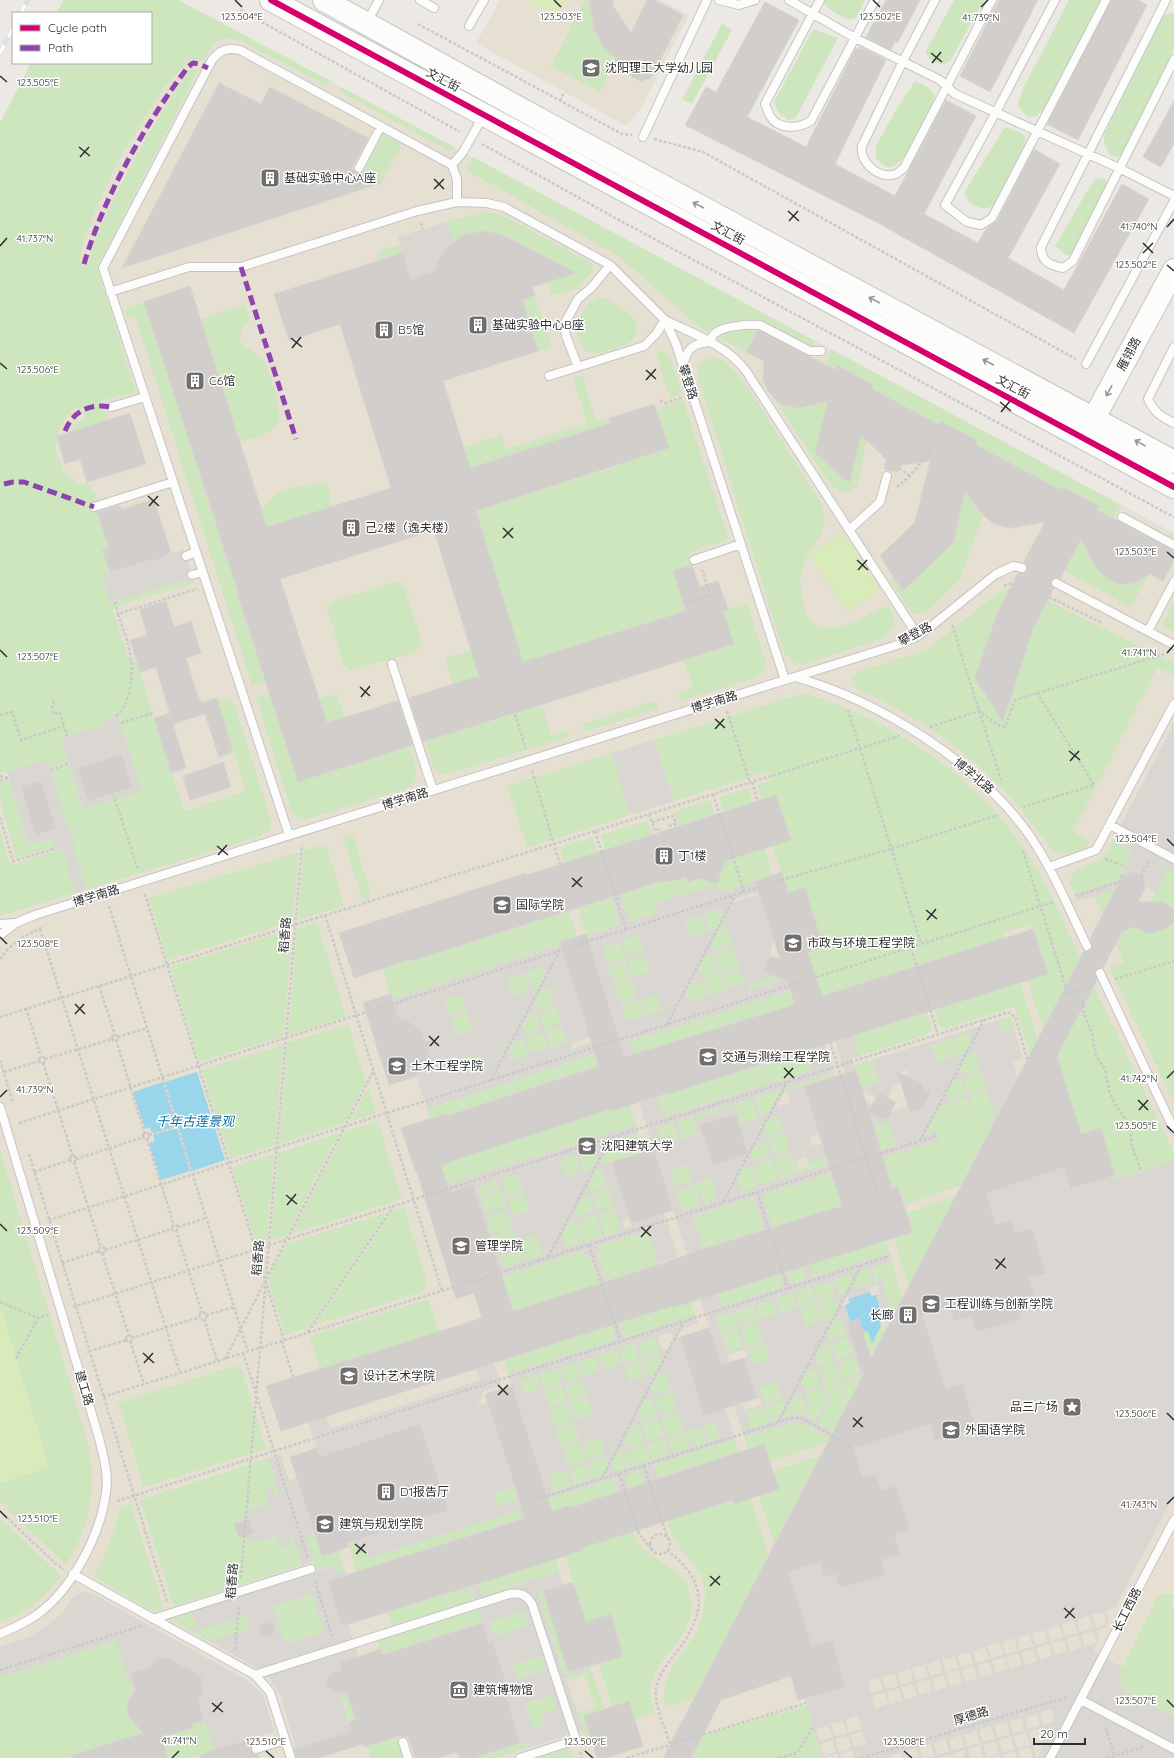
<svg xmlns="http://www.w3.org/2000/svg" width="1174" height="1758" font-family="Quicksand,'Noto Sans SC',sans-serif">
	<rect width="100%" height="100%" fill="#ece8e4"/>
	<path fill="#e6e0d3" d="M64 0H178L1174 533V1758H0V123L31 63H151V13H57Z
		M500 0H660L689 15 640 110 626 126 476 43Z"/>
	<path fill="#cee6be" d="M64 0H178L331 81 327 84H324L241 41 227 38 215 42 204 60 192 59 186 63 162 90 144 119 119 159 100 200 83 241 80 262 88 266C93 238 108 212 120 187 141 147 162 109 188 72L192 69H199L97 267 136 392 100 401 98 404C103 409 108 412 107 420L72 431 73 425C84 419 87 421 83 407 64 407 56 434 56 450 56 454 64 473 67 476 70 479 77 482 81 484L87 482 96 495 93 502 97 511 109 548 102 550 110 572 102 575 110 603 188 579 194 583 155 595 153 594 112 609 128 656 137 664 184 811 246 791 217 700H229L235 706 271 820C272 829 268 833 261 836L0 916V830L10 865 75 845 71 830 68 831 51 771 69 766 83 809 141 791 119 719 115 714 101 726 61 738 68 763 50 769 48 761 7 772 0 773V123L31 63H151V13H57Z
		M585 0H589C593 29 594 38 616 58L600 92 551 66Z
		M826 0H865L856 18 850 20C840 16 832 11 824 4Z
		M954 0H984L950 61 943 65 932 61 925 53Z
		M1069 0H1103L1056 94 1037 116 1028 117 1017 106 1023 89Z
		M1170 13H1174V49L1122 158 1110 156 1104 144V135L1163 16Z
		M722 24 732 30 692 104 682 99Z
		M813 29 838 38 795 119 788 120 778 113 774 102Z
		M915 81 924 85 935 94C931 112 910 165 889 167 884 167 880 161 876 158V146L897 108Z
		M341 87 454 147 451 152 342 93 340 91Z
		M1005 127 1021 133 1025 137V143L996 203 991 207 982 209 969 202 964 193Z
		M382 136C389 134 399 139 401 146L381 183 361 173Z
		M473 157 815 341 811 347 762 321C743 319 723 324 705 332L617 255 466 170Z
		M1097 178 1105 179 1110 184 1070 256 1066 255 1055 246 1090 186Z
		M480 212 493 213 506 217 593 264V271L576 289 552 295 547 282 505 236 486 231 477 232 467 234 453 242 447 222Z
		M400 244 403 253 377 261 381 250Z
		M535 295 551 345 549 348 538 351 522 300Z
		M600 297C607 297 631 313 635 320 639 326 636 336 632 341 623 346 593 359 585 350 580 345 577 334 575 328L587 304Z
		M144 302 215 524 234 518 256 586 237 593 265 682 252 686 135 316 127 318 125 314 128 308Z
		M245 304 250 321C241 325 240 334 239 343 247 348 255 351 262 359 269 367 284 414 278 423 271 435 252 438 240 442L200 319Z
		M759 328 746 352 718 337 724 333Z
		M831 349 1121 505 1113 519 826 364Z
		M662 350 670 357 682 394 670 398 656 354Z
		M714 357 724 360 745 383 821 503C833 531 814 540 804 563 799 574 800 584 802 596 803 603 804 610 808 616 825 644 861 617 883 607H889C899 619 894 631 882 639L804 664 794 663 784 653 698 378V366L707 358Z
		M582 375 596 421 609 417 616 436 606 439 602 426 474 466 478 480 439 455 502 435 506 449 587 424 573 378Z
		M829 396 816 453 849 483 869 403 872 418 857 487 850 492H841L829 483 774 398C794 416 809 406 829 396Z
		M683 400 729 539 689 553 693 565 673 571 686 610 674 614 680 632 671 635 665 617 535 658 530 680 524 661 507 667 459 517 481 492 486 508 615 467 609 449 619 446 624 463 669 448 656 409Z
		M971 465 983 515 960 579 927 612 920 614H914L909 609 890 581 894 577 903 590Z
		M318 483H326L330 492 331 507 278 523 273 546 261 509C266 506 268 501 272 497 279 490 307 485 318 483Z
		M1082 538C1086 547 1090 558 1095 566 1109 586 1131 590 1149 574L1131 607 1064 571Z
		M395 582H399L404 587 422 641 421 645 416 652 353 670H348L343 664 327 607 330 603 334 601Z
		M1011 588 998 611 975 678 1003 721 1034 626 1048 601 1174 663V676L1157 668 1073 832 1090 841C1084 853 1062 858 1052 849 1039 834 1029 818 1016 803 972 754 919 716 858 690L852 685 853 676 859 671 926 650 1001 591Z
		M1174 600V632L1165 626 1164 623Z
		M747 603 766 662 761 674 754 678 683 700 678 698V694L693 688 684 661 679 662 673 644 683 641 689 659 734 644 723 611Z
		M471 650 480 676 453 684 445 659Z
		M543 685 549 703 542 706 551 735 564 731 569 733 568 737 446 775 435 771 425 741 484 723 488 703 494 721 538 706 533 688Z
		M804 693C896 721 982 779 1033 862 1051 893 1065 926 1080 958L1043 1030 1027 980 1048 973 1031 924 1003 933 1004 939 844 1010 838 991 822 996 808 952 823 947 805 888 788 893 773 846 791 840 776 795 762 800 757 785 772 780 769 771 674 801 654 740Z
		M270 694 302 731 283 738 298 782 409 747C413 760 423 776 410 787L305 820 298 819 291 810 256 698Z
		M337 694 345 718 310 728 319 699Z
		M655 701 659 706 658 709 587 731 583 729V725L585 723Z
		M611 753 630 815 527 848 507 786Z
		M9 780 28 845 51 839 53 847 16 858 0 801V783Z
		M748 788 753 803 729 831 719 797Z
		M710 800 715 815 679 826 674 812Z
		M648 821 653 835 605 850 601 835Z
		M353 835 372 897 362 900 343 838Z
		M593 837 597 853 586 875 581 858 564 863 560 847Z
		M741 838 746 854 765 848 773 875 719 893 716 885 655 904 658 913 629 922 621 894 661 881H673L685 873 688 882 699 878 717 884 720 875 702 869Z
		M1113 840 1133 851 1118 880 1074 894 1070 884C1070 866 1092 866 1103 857 1107 854 1110 845 1113 840Z
		M326 844 344 906 298 920 303 851Z
		M299 852 293 921 168 960 149 898Z
		M1168 868 1174 872V911C1168 903 1160 901 1151 902Z
		M1116 889 1103 915 1094 896Z
		M544 897 550 917 569 911 577 937 560 942 561 945 392 999 382 968 406 942 412 961 540 921 534 901Z
		M611 897 620 925 587 936 578 908Z
		M721 909 724 917 717 929 709 931 704 914Z
		M701 915 707 932 690 937 685 920Z
		M1174 920V1103L1109 967 1124 962 1116 944 1122 931 1135 927C1150 937 1163 932 1174 920Z
		M317 922 346 1017 288 1035 297 928Z
		M727 928 733 945 715 951 713 942 718 931Z
		M292 929 284 1036 199 1062 170 967Z
		M639 935 644 952 627 958 622 941Z
		M619 942 625 959 607 964 602 947Z
		M733 948 739 965 721 971 716 954Z
		M714 954 719 972 702 977 699 967 705 957Z
		M779 954 786 978 750 991 748 985 773 976Z
		M645 955 651 972 633 977 628 960Z
		M625 961 631 978 613 984 608 967Z
		M543 967 546 975 539 987 532 990 526 973Z
		M739 968 744 984 727 989 722 973Z
		M997 970 1003 988 1020 983 1038 1040 1030 1054 1014 1007 947 1028H942L938 1023 935 1011 994 991 988 973Z
		M524 973 529 991 513 996 507 979Z
		M720 974 725 990 708 995 703 979Z
		M701 980 706 996 689 1002 686 992 691 983Z
		M632 981 637 998 620 1003 614 986Z
		M808 985 812 999 634 1054 629 1041Z
		M1094 986 1174 1153V1161L1113 1180 1111 1176 1115 1174 1101 1128 1081 1134 1057 1056Z
		M550 987 555 1004 537 1009 535 1001 541 990Z
		M461 994 467 1011 449 1016 444 999Z
		M657 994 663 1010 645 1016 640 1000Z
		M638 1000 643 1017 626 1022 621 1006Z
		M556 1006 561 1024 544 1029 538 1012Z
		M467 1013 473 1030 456 1036 450 1019Z
		M536 1013 541 1030 525 1035 522 1025 527 1016Z
		M927 1013C929 1021 935 1029 926 1035L859 1056 847 1018 858 1014 864 1033Z
		M1011 1016 1015 1030 1003 1033 998 1020Z
		M348 1025 366 1082 345 1123 279 1144 287 1043Z
		M562 1026 567 1042 549 1048 545 1032Z
		M542 1033 547 1049 531 1054 526 1038Z
		M969 1033 971 1042 965 1053 956 1056 951 1039Z
		M802 1034 813 1070 663 1117 652 1081 663 1077 669 1094 797 1054 792 1037Z
		M523 1039 528 1055 511 1060 508 1051 513 1042Z
		M949 1039 954 1056 937 1062 931 1045Z
		M283 1045 275 1145 230 1159 202 1070Z
		M612 1048 616 1061 458 1112 452 1132 446 1114 430 1119 427 1109Z
		M480 1053 485 1069 468 1074 463 1058Z
		M975 1053 980 1070 963 1076 960 1068 966 1055Z
		M872 1060 879 1083 862 1088 855 1066Z
		M981 1072 987 1089 969 1095 964 1078Z
		M834 1073 835 1076 785 1092 787 1088Z
		M961 1078 967 1096 949 1101 946 1093 953 1081Z
		M368 1087 376 1113 350 1122Z
		M781 1089 768 1114 761 1117 755 1097Z
		M987 1092 996 1120 962 1185 905 1205 899 1187 883 1192 879 1178 888 1175 882 1158 940 1140 924 1136 940 1106 948 1104 951 1115 953 1114 950 1103 967 1098 972 1112 974 1111 970 1097Z
		M607 1095 612 1111 629 1105 636 1125 448 1184 441 1165 461 1159 455 1141Z
		M752 1098 758 1118 741 1123 734 1104Z
		M730 1105 732 1109 697 1120 696 1116Z
		M779 1115 784 1131 767 1137 764 1129 770 1118Z
		M692 1117 698 1135 683 1140 677 1122Z
		M378 1121 402 1199 291 1234 344 1132Z
		M889 1122 896 1145 880 1150 873 1127Z
		M674 1123 680 1141 663 1147 657 1128Z
		M339 1133 286 1236 271 1240 278 1153Z
		M638 1134 644 1152 604 1164 602 1159 610 1143Z
		M785 1134 790 1150 773 1155 768 1139Z
		M765 1140 770 1156 753 1162 751 1154 757 1143Z
		M595 1148 598 1158 593 1168 584 1171 579 1154Z
		M0 1149 89 1447C97 1491 90 1527 66 1565L5 1507 0 1500V1483L49 1467 0 1306Z
		M791 1153 797 1174 780 1179 774 1158Z
		M274 1154 267 1242 257 1245 232 1167Z
		M576 1154 581 1172 565 1178 559 1160Z
		M827 1157 829 1164 799 1173 798 1170 809 1167 808 1163Z
		M771 1159 778 1180 761 1185 754 1164Z
		M687 1165 693 1181 675 1187 670 1171Z
		M752 1165 759 1186 741 1192 737 1179 743 1168Z
		M602 1168 607 1185 591 1191 588 1184 596 1170Z
		M831 1173 837 1191 849 1187 859 1220 773 1228 762 1195Z
		M517 1174 523 1191 506 1197 500 1179Z
		M711 1178 718 1200 703 1204 696 1183Z
		M498 1180 500 1187 479 1194 477 1187Z
		M694 1184 701 1205 683 1211 676 1190Z
		M608 1188 613 1205 597 1210 591 1194Z
		M501 1190 506 1207 485 1214 480 1197Z
		M524 1194 529 1211 512 1216 507 1199Z
		M589 1195 594 1211 577 1217 575 1210 582 1197Z
		M956 1196 909 1287 894 1238 913 1232 907 1213Z
		M754 1197 764 1230 709 1268 692 1217Z
		M404 1207 428 1285 422 1292 315 1325 393 1210Z
		M614 1208 622 1231 605 1236 598 1213Z
		M507 1210 513 1227 492 1234 486 1216Z
		M388 1212 310 1327 285 1335 268 1279 286 1244Z
		M595 1214 602 1237 585 1242 578 1220Z
		M575 1221 582 1243 566 1248 562 1235 568 1223Z
		M513 1229 519 1246 498 1253 492 1236Z
		M647 1231 664 1281 649 1268 606 1281 599 1258 598 1246Z
		M536 1233 543 1255 526 1260 520 1239Z
		M886 1241 890 1253 814 1277 810 1264Z
		M520 1249 524 1261 503 1268 499 1256Z
		M582 1251 591 1260 599 1284 518 1309 513 1328 502 1276Z
		M892 1261 903 1298 893 1316 882 1280 877 1282 872 1267Z
		M804 1266 808 1279 791 1284 787 1272Z
		M870 1268 874 1283 857 1288 855 1280 860 1271Z
		M850 1274 852 1281 846 1292 838 1294 833 1280Z
		M778 1275 782 1287 722 1307 711 1276Z
		M831 1281 835 1295 818 1301 813 1286Z
		M811 1287 816 1302 799 1307 795 1292Z
		M666 1290 672 1308 691 1302 695 1315 624 1338 618 1323Z
		M792 1293 797 1308 780 1313 775 1299Z
		M836 1298 839 1306 832 1318 824 1321 819 1303Z
		M428 1299 439 1331 320 1369 309 1336Z
		M773 1299 777 1314 760 1320 756 1305Z
		M817 1304 822 1322 805 1327 800 1310Z
		M753 1306 758 1320 740 1326 736 1312Z
		M733 1312 738 1327 720 1332 716 1318Z
		M842 1318 848 1335 830 1340 828 1332 834 1321Z
		M758 1323 764 1340 746 1346 741 1329Z
		M612 1325 616 1340 508 1374 504 1360Z
		M881 1326 884 1334 877 1347 869 1350 863 1332 868 1331 872 1343Z
		M739 1329 744 1347 727 1352 721 1335Z
		M655 1337 660 1351 642 1357 638 1343Z
		M848 1337 854 1354 837 1360 831 1343Z
		M635 1343 640 1358 623 1363 618 1349Z
		M765 1343 770 1360 752 1365 747 1349Z
		M829 1344 834 1361 818 1366 815 1356 820 1347Z
		M616 1350 621 1364 603 1369 599 1355Z
		M660 1354 662 1360 655 1374 648 1376 643 1359Z
		M596 1356 601 1370 584 1376 579 1361Z
		M855 1357 860 1373 842 1379 837 1363Z
		M640 1360 645 1377 629 1382 623 1366Z
		M577 1362 581 1376 564 1382 559 1368Z
		M835 1363 840 1380 823 1385 818 1369Z
		M240 1364 266 1449 144 1487 118 1403Z
		M557 1369 561 1383 544 1389 539 1374Z
		M816 1370 821 1386 804 1391 801 1382 806 1373Z
		M666 1373 671 1389 654 1395 651 1387 657 1376Z
		M537 1375 541 1389 524 1395 519 1381Z
		M860 1376 861 1378 849 1401 843 1381Z
		M582 1379 587 1395 570 1401 565 1385Z
		M777 1382 782 1398 765 1404 759 1388Z
		M841 1382 848 1404 833 1432 817 1423 829 1403 824 1387Z
		M562 1385 567 1402 549 1407 544 1391Z
		M822 1388 826 1403 815 1422 806 1416 810 1409 805 1394Z
		M672 1392 677 1409 660 1415 655 1397Z
		M802 1395 807 1409 803 1415 794 1414 782 1418 793 1398Z
		M588 1398 593 1414 575 1420 570 1403Z
		M652 1398 657 1416 641 1421 638 1412 644 1401Z
		M783 1401 785 1407 778 1419 770 1422 765 1406Z
		M568 1404 573 1421 555 1426 550 1410Z
		M763 1407 768 1423 750 1428 745 1413Z
		M678 1412 684 1430 666 1435 661 1418Z
		M658 1419 664 1436 647 1442 642 1424Z
		M715 1422 720 1438 708 1442 703 1426Z
		M792 1422C806 1421 818 1431 830 1438L828 1442 770 1462 764 1445 748 1450 744 1437Z
		M574 1423 579 1441 562 1447 556 1429Z
		M640 1425 645 1442 627 1448 624 1438 630 1428Z
		M701 1427 706 1443 692 1447 687 1431Z
		M685 1432 690 1448 672 1453 667 1438Z
		M600 1437 606 1455 588 1460 583 1443Z
		M664 1438 669 1454 653 1460 648 1444Z
		M735 1439 739 1453 658 1479 653 1465Z
		M580 1444 586 1461 568 1467 563 1449Z
		M646 1445 650 1460 633 1466 628 1450Z
		M626 1451 630 1467 614 1472 611 1464 616 1454Z
		M821 1455 774 1544 759 1495 773 1471Z
		M606 1457 608 1463 602 1476 594 1479 589 1463Z
		M268 1458 302 1565 174 1606 140 1500Z
		M587 1464 591 1479 573 1485 569 1469Z
		M566 1470 571 1486 553 1491 549 1476Z
		M641 1470 645 1484 628 1489 623 1475Z
		M614 1478 619 1492 580 1504 574 1524 568 1506 552 1511 548 1499Z
		M728 1485 734 1504 751 1498 769 1555 694 1698 666 1708C656 1672 689 1653 700 1623 704 1613 705 1603 705 1593 704 1570 686 1558 675 1541 671 1535 669 1527 668 1521Z
		M514 1486 517 1495 535 1490 537 1493 498 1506 494 1493Z
		M131 1504 164 1610 157 1611 151 1610 94 1577V1575C106 1554 114 1532 119 1508Z
		M520 1510 529 1538 519 1541 513 1521 357 1572 348 1544 355 1541 367 1550 370 1558Z
		M0 1518 61 1576C45 1597 26 1615 0 1622Z
		M633 1531C642 1563 686 1563 691 1597 698 1639 652 1658 650 1689 649 1696 653 1705 655 1712L635 1719 612 1707 599 1663 623 1655 611 1614 586 1622 565 1556 582 1550 577 1533Z
		M315 1533 322 1556 339 1550 345 1571 336 1574 333 1566 317 1571 306 1536Z
		M556 1559 559 1571 483 1597 479 1584Z
		M471 1586 475 1600 392 1626 381 1594 390 1591 396 1610Z
		M543 1591 568 1672 563 1674 538 1592Z
		M1166 1593 1174 1595 1170 1605 1174 1607V1717L1124 1691 1120 1680 1119 1674 1156 1600 1160 1595Z
		M312 1594 324 1632 285 1644 273 1606Z
		M478 1608 482 1623 402 1648 415 1688 394 1695 377 1640Z
		M191 1611 197 1628 189 1630 168 1619Z
		M524 1611 529 1625 493 1637 489 1622Z
		M245 1616 250 1629 209 1641 192 1632Z
		M117 1641 133 1693C120 1713 132 1718 145 1732L63 1758H0V1677Z
		M541 1656 545 1670 516 1679 511 1665Z
		M591 1669 604 1709 584 1716 591 1738 586 1740 577 1713 595 1707 585 1676 567 1681 566 1677Z
		M340 1692H349L362 1707 352 1710 356 1720 349 1722Z
		M553 1695 557 1709 544 1726 533 1729 525 1704Z
		M807 1705 822 1758H691L702 1736Z
		M204 1720 214 1751 189 1758H168L157 1723 193 1727 191 1724Z
		M397 1736 404 1758H371L367 1746Z
		M525 1741 528 1748 496 1758H473Z
		M565 1747 570 1749 573 1758H531Z"/>
	<path fill="#d9eabb" d="M527 0H565L557 15Z
		M843 532 880 591 846 612 809 554Z
		M0 1306 49 1467 0 1483Z"/>
	<path fill="#dad6d2" fill-rule="evenodd" d="M447 222 453 242 443 251 439 259 435 272 411 280 398 237Z
		M184 549 194 583 188 579 110 603 102 575 153 559 156 560 162 556Z
		M115 714 119 719 142 791 83 809 61 738 101 726ZM122 755 132 787 87 801 78 768Z
		M1174 723V872L1168 869 1156 892 1124 875 1116 889 1078 901 1074 894 1118 880 1133 851 1113 840Z
		M654 740 674 801 630 815 611 753Z
		M48 760 68 830H71L76 845 72 846 77 861 82 867 81 875 85 890 76 893 71 877 67 873 68 864 63 849 54 851 51 839 28 845 7 772ZM41 781 56 828 36 835 21 787Z
		M755 881 759 892 735 899 734 902 759 894 774 940 764 973 774 976 748 985 749 991 786 978 787 981 808 985 630 1041 634 1054 625 1057 587 936 620 925 611 897 621 894 629 922 658 913 655 904 716 885 719 893ZM721 909 724 917 717 929 709 931 704 914ZM701 915 707 932 690 937 685 920ZM727 928 732 945 715 951 713 943 718 931ZM639 935 644 952 627 958 622 941ZM619 942 625 959 607 964 602 947ZM733 948 739 965 721 971 716 954ZM714 954 719 972 702 977 699 967 705 957ZM645 955 650 972 633 977 628 961ZM625 961 631 978 614 984 608 967ZM739 968 744 984 727 989 722 973ZM720 974 725 990 708 995 703 979ZM701 980 706 996 689 1002 686 992 691 984ZM632 981 637 998 620 1003 614 986ZM657 994 662 1010 645 1016 640 1000ZM638 1000 643 1016 626 1022 621 1006Z
		M561 945 590 1037 571 1044 572 1049 592 1042 612 1048 427 1109 414 1066 425 1063 423 1055V1051L428 1052 431 1042 422 1040 421 1032 419 1028 407 1021 399 1019 392 999ZM543 967 546 975 539 987 532 990 526 973ZM524 973 529 990 513 996 507 979ZM550 987 555 1004 538 1009 535 1001 541 990ZM461 994 467 1011 449 1016 444 1000ZM556 1007 561 1023 544 1029 538 1012ZM467 1013 473 1030 456 1036 450 1019ZM536 1013 541 1030 525 1035 522 1025 527 1016ZM562 1026 567 1042 550 1048 545 1032ZM542 1033 547 1048 531 1054 526 1038ZM523 1039 528 1055 511 1060 508 1051 513 1042ZM480 1053 485 1069 468 1074 463 1059Z
		M999 1020 1003 1033 1014 1030 1023 1059 1013 1062 1018 1078 996 1120 987 1092 970 1097 974 1112 972 1113 967 1098 950 1103 953 1114 951 1115 948 1104 940 1106 925 1135 937 1131 940 1140 882 1158 880 1150 896 1145 889 1122 873 1127 866 1101 880 1108 879 1116 887 1120 891 1112 908 1106 910 1112 916 1096 927 1101 931 1093 922 1088 924 1084 915 1080 912 1086 907 1070 897 1073 900 1080 897 1086 894 1085 888 1098 879 1093 876 1098 863 1091 862 1088 879 1083 872 1060ZM969 1033 971 1042 965 1053 956 1056 951 1039ZM949 1039 954 1056 937 1062 931 1045ZM975 1053 980 1070 963 1076 960 1068 966 1055ZM981 1072 986 1089 969 1095 964 1078ZM961 1078 967 1095 949 1101 947 1093 953 1081Z
		M852 1035 859 1056 852 1058 856 1070 845 1073 835 1041Z
		M825 1044 834 1073 787 1088 778 1104 779 1106 790 1102 787 1091 804 1086 819 1134 809 1138 812 1146 822 1143 827 1157 808 1163 806 1157 796 1160 799 1172 829 1164 831 1173 762 1195 773 1228 764 1230 754 1197 693 1216 703 1249 687 1254 639 1102 657 1097 664 1117 813 1070 807 1050ZM781 1089 768 1114 761 1117 755 1097ZM752 1098 758 1118 741 1123 734 1104ZM730 1105 731 1109 697 1120 696 1116ZM779 1115 784 1131 767 1137 764 1129 770 1118ZM692 1117 698 1135 683 1140 677 1122ZM674 1123 680 1141 663 1146 657 1128ZM785 1134 790 1150 773 1155 768 1139ZM765 1140 770 1156 754 1162 751 1154 757 1143ZM791 1153 797 1173 780 1179 774 1158ZM771 1159 778 1180 761 1185 754 1165ZM687 1165 692 1181 675 1186 670 1171ZM752 1165 758 1186 741 1192 737 1179 743 1168ZM711 1178 718 1200 704 1204 696 1183ZM694 1184 701 1205 683 1211 676 1190Z
		M636 1125 638 1134 610 1143 602 1159 604 1164 612 1162 629 1218 622 1221 624 1229 632 1227 631 1223 664 1213 678 1257 658 1263 647 1231 598 1246 599 1258 606 1281 599 1284 591 1260 582 1251 502 1276 473 1185 450 1192 448 1184ZM595 1148 598 1158 593 1168 584 1171 579 1154ZM576 1154 581 1172 565 1177 559 1160ZM601 1168 607 1185 591 1191 588 1184 596 1170ZM517 1174 523 1191 506 1197 501 1179ZM498 1180 500 1188 479 1194 477 1187ZM608 1188 613 1205 597 1210 592 1194ZM501 1190 506 1207 485 1213 480 1197ZM524 1194 529 1211 513 1216 507 1199ZM589 1195 594 1211 578 1217 575 1210 582 1197ZM614 1208 621 1230 605 1236 598 1214ZM507 1210 513 1227 491 1233 486 1216ZM595 1215 602 1237 585 1242 578 1220ZM575 1221 582 1243 566 1248 562 1235 568 1223ZM513 1229 519 1246 498 1253 493 1236ZM536 1234 543 1255 526 1260 520 1239ZM519 1249 523 1261 503 1268 499 1256Z
		M1174 1161V1495L1115 1608 1106 1611 1109 1620 1106 1627 1096 1630 1099 1640 1093 1652 1122 1667 1119 1674 1120 1680 1124 1691 1174 1717V1758H1037L1045 1743 1033 1746 1036 1758H1033L1030 1747 1018 1750 1020 1758H1017L1015 1751 1003 1755 1004 1758H1001L1000 1756 983 1758 980 1745 968 1749 970 1758H964L965 1750 953 1753V1756H951L950 1754 938 1758H927L934 1756 931 1744 919 1747 922 1758H919L916 1748 904 1751 905 1758H903L901 1752 889 1756V1758H852L854 1757 852 1750 840 1754 841 1758H838L837 1754 822 1758 805 1698 845 1687 832 1641 812 1647 788 1572 809 1566 802 1544 853 1448 930 1424 936 1441 976 1428 962 1384 946 1389 922 1314 943 1308 971 1220 992 1213 986 1193 1064 1167 1071 1188 1111 1176 1113 1180ZM1104 1612 1107 1624 1095 1628 1091 1615ZM1089 1616 1093 1628 1080 1632 1077 1620ZM1074 1621 1078 1633 1065 1636 1062 1624ZM1059 1625 1063 1637 1051 1641 1047 1629ZM1044 1630 1048 1642 1036 1645 1032 1633ZM1093 1631 1097 1643 1085 1647 1081 1635ZM1029 1634 1033 1646 1020 1650 1017 1638ZM1078 1635 1082 1647 1070 1651 1066 1639ZM1014 1638 1018 1651 1006 1654 1002 1642ZM1064 1640 1067 1651 1055 1655 1051 1643ZM1000 1642 1003 1654 991 1658 987 1646ZM1049 1644 1052 1656 1040 1660 1036 1648ZM985 1647 989 1659 976 1663 973 1651ZM1033 1649 1037 1661 1025 1665 1021 1653ZM970 1652 973 1664 961 1667 957 1655ZM1018 1653 1022 1665 1010 1669 1006 1657ZM955 1656 958 1668 946 1672 942 1660ZM1004 1657 1008 1669 996 1673 992 1661ZM939 1660 943 1672 930 1676 927 1664ZM989 1662 993 1674 981 1677 977 1665ZM924 1665 928 1677 916 1680 912 1668ZM974 1666 977 1678 965 1682 962 1670ZM910 1669 913 1681 901 1685 897 1673ZM958 1670 962 1683 950 1686 946 1674ZM895 1673 898 1686 886 1689 882 1677ZM943 1675 947 1687 935 1691 931 1679ZM880 1678 883 1690 871 1693 868 1681ZM929 1679 932 1691 920 1695 916 1683ZM914 1684 917 1696 905 1699 901 1687ZM899 1688 902 1700 890 1704 887 1692ZM884 1692 888 1704 875 1708 872 1696ZM1052 1709 1055 1721 1043 1725 1040 1713ZM1037 1714 1040 1726 1028 1729 1025 1717ZM858 1716 862 1729 849 1732 846 1720ZM1022 1718 1025 1730 1013 1733 1009 1721ZM843 1721 847 1733 835 1736 831 1724ZM1007 1722 1010 1734 998 1738 994 1726ZM828 1725 832 1737 819 1741 816 1729ZM991 1726 995 1739 983 1742 979 1730ZM1041 1728 1045 1740 1032 1744 1029 1732ZM976 1731 980 1743 967 1746 964 1735ZM862 1732 866 1744 854 1747 850 1735ZM1026 1732 1030 1745 1017 1748 1014 1736ZM961 1735 964 1747 952 1751 949 1739ZM848 1736 851 1748 839 1752 835 1739ZM1011 1737 1014 1749 1002 1752 999 1740ZM946 1739 949 1751 937 1755 934 1743ZM833 1740 836 1752 824 1756 820 1744ZM995 1741 999 1753 987 1757 983 1745Z
		M890 1253 892 1261 872 1268 876 1282 882 1280 893 1316 883 1319 876 1295 880 1294 877 1285 869 1288 870 1292 848 1299 847 1296 842 1305H845L850 1322 847 1323 857 1354 877 1347 876 1350 857 1356 862 1372H864L861 1378 860 1376 843 1381 849 1401 848 1404 841 1382 824 1387 829 1403 818 1423 833 1432 830 1438 810 1426 795 1422 744 1437 734 1406 742 1403 745 1410 762 1404 760 1398H757L744 1358 747 1357 745 1349 728 1355 730 1362 721 1365 700 1299 717 1293 722 1307 782 1287 778 1275 787 1272 791 1284 807 1279 804 1266 810 1264 814 1277ZM869 1268 874 1283 858 1288 855 1280 860 1271ZM850 1275 852 1281 846 1292 838 1294 833 1280ZM831 1281 835 1295 818 1301 814 1287ZM811 1287 816 1302 799 1307 795 1292ZM792 1293 797 1308 780 1313 775 1299ZM836 1298 839 1306 832 1318 824 1321 819 1303ZM772 1300 777 1314 760 1319 756 1305ZM816 1304 822 1321 806 1327 800 1310ZM753 1306 758 1320 740 1326 736 1311ZM733 1312 738 1327 720 1332 716 1318ZM842 1318 847 1334 830 1340 828 1332 834 1321ZM758 1323 764 1340 747 1346 741 1329ZM738 1329 744 1347 727 1352 721 1335ZM848 1337 854 1354 837 1360 831 1343ZM765 1343 770 1359 753 1365 747 1349ZM829 1344 834 1361 818 1366 815 1356 820 1347ZM855 1357 860 1373 842 1379 837 1363ZM835 1363 840 1380 824 1385 819 1369ZM816 1370 821 1386 804 1391 801 1382 806 1373ZM777 1382 782 1398 765 1404 760 1388ZM822 1388 826 1403 815 1421 806 1416 810 1409 805 1394ZM802 1395 807 1409 803 1415 794 1414 782 1418 793 1398ZM782 1401 785 1407 778 1419 770 1422 765 1407ZM763 1407 768 1423 750 1428 746 1413Z
		M695 1315 698 1323 682 1329 677 1338 680 1337 704 1415 725 1408 735 1439 654 1465 658 1479 645 1484 641 1470 624 1475 628 1489 619 1492 614 1478 548 1499 508 1374 616 1340 612 1325 618 1323 624 1338ZM671 1332 673 1339 668 1349 662 1351 658 1336ZM655 1337 660 1351 642 1357 638 1343ZM635 1343 639 1358 623 1363 619 1349ZM616 1350 621 1364 603 1369 599 1355ZM660 1354 662 1360 655 1374 648 1376 643 1359ZM596 1356 600 1370 584 1376 579 1361ZM640 1360 645 1377 629 1382 624 1366ZM577 1362 581 1376 564 1382 559 1368ZM557 1369 561 1383 544 1389 539 1374ZM666 1373 671 1389 654 1395 651 1387 657 1376ZM537 1375 541 1389 524 1395 520 1381ZM582 1379 587 1395 570 1401 565 1385ZM562 1385 567 1402 549 1407 544 1391ZM672 1392 677 1409 660 1415 655 1398ZM588 1398 593 1414 575 1420 570 1403ZM652 1399 657 1416 641 1421 638 1412 644 1401ZM568 1404 573 1421 555 1426 550 1410ZM678 1412 684 1430 666 1435 661 1418ZM658 1419 664 1436 647 1441 642 1424ZM715 1422 720 1438 708 1442 703 1426ZM574 1423 579 1441 562 1447 556 1429ZM639 1425 645 1442 627 1448 625 1439 630 1428ZM701 1427 706 1443 692 1447 687 1431ZM685 1432 689 1448 672 1453 667 1438ZM600 1437 605 1455 588 1460 583 1443ZM664 1439 669 1454 653 1460 648 1444ZM580 1444 586 1461 568 1467 563 1449ZM646 1445 650 1460 633 1466 628 1450ZM625 1451 630 1467 614 1472 611 1464 616 1454ZM606 1457 608 1463 602 1476 594 1479 589 1463ZM587 1464 591 1479 574 1485 569 1470ZM566 1470 571 1486 554 1491 549 1476Z
		M494 1363 501 1385 484 1391 478 1406 488 1403 514 1486 494 1493 498 1506 537 1493 543 1514 523 1520 520 1510 370 1558 367 1550 358 1553 355 1542 348 1544 342 1527 362 1538 448 1510 420 1424 334 1452 325 1473 308 1421 326 1416 330 1429 480 1380 476 1369Z
		M281 1454 289 1480 297 1478 315 1533 306 1536 314 1561 302 1565 293 1537 289 1538 291 1544 280 1547 276 1536 254 1543 253 1539 248 1540 247 1535 239 1538 234 1524 242 1521 244 1512 268 1504 265 1492 273 1489 274 1494 279 1493 268 1458Z
		M334 1566 336 1573 345 1571 347 1576 328 1582 342 1626 348 1624 361 1664 354 1666 351 1659 340 1663 342 1670 330 1674 326 1680V1684L331 1691 340 1692 351 1732 296 1748 281 1696 269 1677 260 1670 209 1641 250 1629 246 1616 192 1632 189 1630 197 1627 191 1611ZM312 1594 324 1632 285 1644 273 1606Z
		M559 1571 563 1585 538 1593 563 1674 590 1666 591 1669 566 1678 583 1730 528 1748 525 1741 520 1743 505 1693 509 1692 493 1643 489 1644 471 1586 479 1584 483 1597ZM524 1611 529 1625 494 1637 489 1622ZM541 1656 545 1670 516 1679 512 1665ZM553 1695 557 1709 541 1715 544 1725 533 1729 525 1704Z
		M82 1591 93 1594 246 1680 256 1688 264 1698 274 1732 214 1751 198 1700 203 1693 199 1675 170 1659 160 1658 153 1664 143 1678 141 1670 131 1673 136 1690 133 1693 116 1641 0 1677V1647L29 1637 39 1631 59 1616 75 1595Z"/>
	<path fill="#99d6ec" d="M197 1072 225 1160 192 1171 165 1082Z
		M163 1082 176 1126 152 1133 150 1127 145 1129 133 1092Z
		M177 1128 190 1171 161 1180 149 1143 155 1141 153 1135Z
		M870 1292 871 1296 876 1295 883 1319 880 1321 881 1326 872 1344 868 1331 863 1332 859 1319 850 1322 845 1305 850 1303 848 1299Z"/>
	<path fill="#d1cecb" stroke="#d7d4d0" d="M589 0H613V6L631 33 647 0H654L683 15 651 78 641 81 632 77 628 70 615 63 616 58 603 46 594 29Z
		M886 0H920L898 42 895 41 891 50 866 37Z
		M999 0H1038L990 92 960 76Z
		M1111 0H1138L1147 5 1078 140 1047 124Z
		M765 2 799 20 747 117 806 147 856 48 859 50 860 47 886 60 835 164 895 196 946 100 976 116 924 214 978 243 986 229 997 221 1034 149 1060 164 1008 258 1064 290 1122 184 1149 199 1074 333 880 224 685 125 706 87 716 92Z
		M219 83 261 104 270 87 368 138 352 168 357 173H362L381 183 122 268Z
		M1174 101V143L1161 167 1143 157Z
		M486 231 505 236 576 273 532 287 535 295 522 300 538 351 443 381 470 468 611 423 610 418 654 404 669 448 476 511 523 662 686 611 673 571 692 565 700 587 718 581 728 609 723 611 734 644 423 742 409 698 479 676 434 530 280 579 327 723 398 701 413 745 298 782 237 593 238 592 144 302 190 286 267 527 391 488 340 324 289 341 274 294 403 253 411 280 434 272 439 259 443 251 458 238 467 234Z
		M758 330 836 370 837 365 873 385 872 389 939 425 940 421 977 440 976 445 1061 490 1062 487 1099 506 1097 510 1174 551V560L1163 581 1150 574 1137 582 1130 584H1119L1108 579 1096 568 1081 539 1060 579 1055 578 1051 581V586L1054 588 1034 626 1003 722 975 678 998 611 1018 573H1024L1027 570V566L1023 563 1045 522 1011 528 1000 526 993 523 983 515 965 491 953 543 903 591 880 556 915 522 930 461 901 465 898 472 884 469 886 459 861 435 849 483 815 453 828 401 798 408 783 405 774 398 768 391 763 380 764 361 746 352Z
		M130 413 146 464 87 482 80 459 65 464 57 436Z
		M154 499 171 553 162 556 158 561 153 559 110 572 102 550 109 548 97 512 120 505 121 510Z
		M166 601 174 627 191 621 201 653 186 658 198 697H199L203 708 201 703 217 698 233 752 219 757 205 714 173 724 156 667 140 672 130 640 147 635 140 609Z
		M170 713 186 768 171 773 154 718Z
		M122 754 132 787 88 801 78 768Z
		M223 762 231 787 190 800 183 776Z
		M41 781 56 828 36 835 21 787Z
		M776 795 791 840 725 861 717 884 699 878 688 882 686 877 673 881H661L412 961 411 959 354 978 339 933 526 873 527 875Z
		M1130 871 1145 879 1143 885 1146 886 1138 902H1160L1167 904 1174 910V921L1168 927 1154 933H1147L1135 927 1122 931 1103 968H1098L1095 970V975L1097 980 1057 1056 1081 1134 1101 1128 1115 1175 1071 1188 1064 1167 986 1193 996 1225 1011 1220 1015 1233 1032 1228 1046 1273 1029 1278 1035 1296 1017 1302 1022 1318 976 1332 971 1316 954 1321 949 1306 922 1314 946 1389 962 1384 976 1428 935 1441 930 1424 853 1448 862 1478 875 1474 881 1490 895 1486 910 1530 894 1535 900 1554 881 1560 885 1574 840 1588 835 1574 824 1577 820 1562 788 1572 812 1647 832 1641 845 1687 798 1700 791 1676 721 1700 691 1758H663L865 1371 862 1372 847 1323 859 1319 871 1358 1084 951H1089L1092 949V944L1090 939 1123 875 1127 877Z
		M782 872 788 893 805 887 823 947 808 952 822 996 1033 929 1048 974 668 1094V1093L612 1111 611 1109 461 1158 441 1165 450 1192 473 1185 513 1311 658 1265 703 1249 842 1206 804 1086 856 1070 869 1111 879 1093 896 1102 887 1120 869 1112 892 1189 898 1187 913 1232 672 1308V1306L281 1431 266 1386 482 1318 474 1293 456 1299 417 1173H416L401 1128 446 1114 447 1116 599 1066 560 942 586 934 625 1057 793 1005H795L787 980 764 973 769 956 780 959 755 881Z
		M391 994 399 1019 407 1021 414 1025 422 1032 425 1041 431 1042 426 1062 414 1066 417 1076 389 1085 363 1003Z
		M897 1072 924 1084 922 1088 931 1092 923 1108 910 1112Z
		M736 1114 748 1154 713 1165 700 1125Z
		M654 1149 673 1210 631 1223 612 1162Z
		M709 1328 721 1365 744 1358 757 1398 704 1415 680 1337Z
		M512 1386 552 1511 568 1506 569 1508 764 1444 779 1489 734 1504 733 1500 582 1548V1550L538 1565 342 1626 328 1581 525 1518 485 1394Z
		M420 1424 448 1510 347 1543 349 1547 322 1556 290 1457 317 1448 320 1457Z
		M249 1519 254 1533 239 1538 234 1524Z
		M573 1582 586 1622 611 1614 623 1656 568 1672 543 1591Z
		M268 1622 275 1627 273 1635 266 1637 260 1632 261 1624Z
		M482 1623 489 1644 493 1643 509 1692 505 1693 520 1743 473 1758H459L457 1752 438 1758H415L408 1736 402 1737V1735L364 1747 363 1744 319 1758H296L294 1749 351 1732 349 1722 356 1720 347 1693 331 1691 326 1684V1680L330 1674 342 1670 340 1663 380 1649 382 1655Z
		M160 1658 170 1659 201 1676 203 1693 198 1701 204 1720 191 1724 193 1728 161 1737 168 1758H73V1755L143 1733 129 1717 127 1711 128 1702 136 1690 131 1673 150 1668 155 1661Z
		M629 1701 643 1746 606 1758H597L584 1716Z
		M253 1738 255 1744 251 1747V1751L254 1754H258L259 1758H201V1755Z"/>
	<g fill="none" stroke-linecap="round" stroke-linejoin="round">
		<g stroke="#c5c4c5" stroke-width="10">
			<path id="lane" d="M420 0 434 8
				M719 0 739 5 755 0
				M789 0 855 38 940 80 955 94 1119 168 1174 196
				M820 0 765 104C767 108 768 112 770 116 779 131 799 128 811 121L875 0
				M935 0 903 61 862 146C859 162 879 180 896 174 898 173 901 170 904 168L992 0
				M1055 0 996 112 945 205 967 222 981 225 992 218 1106 0
				M1166 0 1041 247C1041 262 1050 265 1063 268L1073 261 1174 60
				M367 22 379 0
				M469 26 484 0
				M643 137 707 0
				M452 165 463 152 484 115
				M359 168 381 126
				M110 292 189 267H241L417 211 457 202 487 203 504 207 610 265 665 320 676 344 785 680
				M1174 347 1148 399C1154 412 1161 417 1174 423
				M1086 364 1174 201
				M683 366C687 349 691 344 709 342 711 340 712 336 714 334 722 326 749 324 760 325L810 351H821
				M578 367 566 336 565 329 566 321 578 299 592 287 610 265
				M549 376 644 346 656 334 665 320C693 334 727 345 746 371L918 636
				M111 407 145 397
				M94 507 173 482
				M1122 517 1174 545
				M849 530 880 502 887 476
				M186 556 196 552
				M694 560 741 544
				M192 575 202 572
				M1056 583 1174 645
				M1148 631 1174 582
				M392 664 433 790
				M795 677C880 701 979 763 1030 836 1053 870 1069 909 1087 946
				M1110 825 1174 859
				M289 835 103 268 212 60C220 50 228 47 240 50L452 165 457 179V202
				M1049 867 1096 850 1174 704
				M0 924 15 923
				M0 935 16 923 35 915 897 645 914 638 929 628 996 574 1014 566 1022 568
				M1100 973 1174 1130
				M0 1107 99 1438C103 1455 109 1474 106 1492 101 1534 72 1589 38 1614 26 1623 13 1628 0 1634
				M73 1574 255 1675 270 1692 291 1758
				M153 1619 311 1569
				M255 1675 509 1594C521 1592 526 1595 532 1604L576 1740 520 1758
				M1081 1700 1174 1749
				M403 1742 408 1758
				M256 1749 285 1740
				M1050 1758 1174 1520"/>
		</g>
		<g stroke="#c5c4c5" stroke-width="24">
			<path id="secondary" d="M271 0 1174 487
				M324 0 561 131 1174 462
				M1087 431 1174 270"/>
		</g>
		<path stroke="#c9c9c8" stroke-width="2.5" stroke-dasharray="3 2" stroke-linecap="butt" d="M240 10 460 132
			M418 24 622 134 632 135
			M560 101 564 92
			M654 139 703 152 1076 359
			M482 144 619 220 1174 517
			M421 223 423 229
			M660 401 665 403 681 398
			M899 468 910 476
			M897 487 910 476 931 449
			M1004 586 1013 583
			M1049 597 1102 623
			M115 602 118 614
			M690 602 710 595 702 570
			M952 625 1002 783
			M54 701 52 707 54 714 60 712 64 726
			M848 710 921 944
			M727 711 750 783
			M515 714 526 749
			M0 715 12 712 21 740 64 726 67 736
			M116 716C125 709 126 702 129 692 136 660 128 644 118 614L197 589
			M121 723 153 713
			M930 727 979 711 1001 727H1005L1015 700 1164 654
			M51 770 69 764
			M532 771 560 864
			M0 776 8 778
			M0 781 8 778
			M752 782 758 801
			M713 794 744 892
			M115 799 138 870
			M1023 807 1094 785 1037 693
			M649 814 655 831 662 828
			M0 817 13 861 54 849
			M652 822 673 816 676 824 669 826
			M595 831 626 929
			M1023 851 1068 994 1083 1002 1084 1013 1092 1034 1096 1056 1105 1069 1109 1091 1114 1102 1123 1116 1130 1124 1132 1146 1141 1171
			M1105 859 1125 866
			M1141 877 1150 860
			M145 894 284 1340
			M1076 896 1119 882 1122 875
			M109 906 248 1352
			M325 915 442 1291
			M40 929 180 1373
			M911 948 938 1035
			M0 959C12 942 25 935 44 927
			M1115 979 1174 961
			M99 986 115 1035
			M1068 994 1093 986
			M26 1008 41 1057
			M0 1017 899 736
			M667 1024 736 894
			M112 1038a3 3 0 1 1 6 0a3 3 0 1 1-6 0Z
			M118 1037 147 1028
			M116 1040 145 1134
			M830 1042 878 1194
			M39 1060a3 3 0 1 1 6 0a3 3 0 1 1-6 0Z
			M45 1059 113 1039
			M0 1060 13 1103
			M43 1063 73 1157
			M4 1072 39 1061
			M491 1080 560 950
			M853 1116 859 1114
			M19 1123 781 880 891 849 998 815
			M143 1136a3 3 0 1 1 6 0a3 3 0 1 1-6 0Z
			M149 1135 177 1126
			M147 1139 174 1225
			M920 1141 984 1020
			M29 1154 167 1602
			M70 1159a3 3 0 1 1 6 0a3 3 0 1 1-6 0Z
			M76 1159 144 1137
			M74 1162 101 1248
			M34 1172 70 1160
			M757 1192 788 1289
			M723 1202 787 1082
			M49 1220 1054 902
			M172 1228a3 3 0 1 1 6 0a3 3 0 1 1-6 0Z
			M178 1227 206 1218
			M176 1230 202 1313
			M589 1245 621 1342
			M99 1250a3 3 0 1 1 6 0a3 3 0 1 1-6 0Z
			M105 1250 172 1229
			M102 1253 129 1336
			M548 1257 611 1138
			M62 1263 99 1251
			M0 1302 38 1318
			M73 1307 1006 1013H1010L1015 1017 1027 1059
			M199.5 1316a3.5 3.5 0 1 1 7 0a3.5 3.5 0 1 1-7 0Z
			M206 1315 234 1307
			M204 1319 217 1361
			M308 1332 393 1207
			M126 1339a3 3 0 1 1 6 0a3 3 0 1 1-6 0Z
			M132 1338 200 1317
			M130 1341 144 1384
			M282 1341 293 1377
			M89 1351 127 1340
			M243 1353 256 1393
			M16 1359 38 1318 51 1314
			M225 1359 373 1072
			M103 1397 936 1136
			M257 1397 308 1559
			M778 1422 861 1266
			M644 1466 668 1539
			M619 1474 639 1534 653 1551
			M602 1478 683 1323
			M538 1499 792 1418H798L804 1419 853 1448
			M117 1501 890 1256
			M0 1511 56 1564 64 1569
			M650 1544a10 10 0 1 1 20 0a10 10 0 1 1-20 0Z
			M667 1550C706 1581 708 1609 679 1649 670 1661 659 1673 656 1688 654 1706 665 1727 670 1744
			M241 1578 302 845
			M315 1581 333 1639
			M235 1650 239 1605
			M0 1670 141 1626
			M1106 1728 1115 1758
			M580 1752 582 1758
			M627 1758 806 1703
			M779 1758 797 1753 813 1727
			M862 1758 1068 1697
			M1107 1758 1143 1747"/>
		<use href="#lane" stroke="#fcfcfb" stroke-width="8"/>
		<use href="#secondary" stroke="#fcfcfb" stroke-width="22"/>
		<g stroke="#dfdfe1" stroke-width="4.5">
			<path id="rail" d="M21 13 28 0
				M0 53 13 28"/>
		</g>
		<use href="#rail" stroke="#fff" stroke-width="3" stroke-dasharray="9" stroke-linecap="butt"/>
		<path stroke="#8e44ad" stroke-width="5" stroke-dasharray="10 5" stroke-linecap="butt" d="M84 264C104 196 145 124 188 67L193 63 199 64 208 68
			M241 267 296 439
			M65 431C73 411 90 403 111 407
			M4 484 13 482H24L94 507"/>
		<g stroke="#fff" stroke-width="8">
			<path id="cycleway" d="M271 0 1174 487"/>
		</g>
		<use href="#cycleway" stroke="#d6006c" stroke-width="6"/>
	</g>
	<defs><path id="oneway-shaft" d="M-6 0H5M1.5-3L5.5 0L1.5 3" fill="none" stroke-width="1.6" stroke-linecap="round" stroke-linejoin="round"/></defs>
	<g stroke="#959594">
		<use href="#oneway-shaft" transform="translate(698 205) rotate(-152)"/>
		<use href="#oneway-shaft" transform="translate(874 300) rotate(-152)"/>
		<use href="#oneway-shaft" transform="translate(988 362) rotate(-152)"/>
		<use href="#oneway-shaft" transform="translate(1109 391) rotate(118)"/>
		<use href="#oneway-shaft" transform="translate(1140 443) rotate(-151)"/>
	</g>
	<path fill="none" stroke="#2e2e2e" stroke-width="1.5" d="M235 0 242 7M554 0 561 7M873 0 880 7M981 7 988 0M931 53 942 62M932 63 941 52M0 76 7 82M79 147 90 156M80 157 89 147M434 179 444 189M434 189 444 179M788 211 799 221M789 221 798 211M1167 227 1174 219M1143 243 1153 253M0 246 7 238M1143 253 1153 243M1167 265 1174 271M291 338 302 347M292 348 301 337M0 363 7 369M646 370 656 379M646 380 656 369M1000 402 1011 411M1001 412 1010 401M148 496 159 506M149 506 158 496M503 528 513 538M503 538 513 528M1167 552 1174 558M857 560 868 570M858 570 867 560M0 650 7 657M1167 653 1174 645M360 687 370 696M361 697 370 686M715 719 725 728M715 729 724 719M1069 751 1080 760M1070 761 1079 751M1167 839 1174 846M217 846 228 855M218 855 227 845M572 878 582 887M572 887 582 877M926 910 937 919M927 920 936 909M0 937 7 944M75 1004 85 1014M75 1014 84 1004M429 1036 439 1046M430 1046 439 1036M784 1068 794 1078M784 1078 793 1068M1167 1078 1174 1071M0 1097 7 1090M1138 1100 1148 1110M1139 1110 1148 1100M1167 1126 1174 1133M286 1195 297 1204M287 1205 296 1194M0 1224 7 1231M641 1227 651 1236M641 1237 651 1226M995 1259 1006 1268M996 1269 1005 1258M143 1353 154 1363M144 1363 153 1353M498 1385 508 1395M498 1395 508 1385M1167 1413 1174 1420M853 1418 863 1427M853 1427 862 1417M1167 1504 1174 1497M0 1511 7 1518M355 1544 366 1553M356 1554 365 1544M710 1576 720 1585M710 1586 720 1576M1064 1608 1075 1618M1065 1618 1074 1608M1167 1700 1174 1707M212 1703 223 1712M213 1712 222 1702M266 1751 274 1758M585 1751 593 1758M904 1751 912 1758M172 1758 179 1751"/>
	<defs>
		<g id="school-square" transform="scale(1)"><rect x="-9" y="-9" width="18" height="18" rx="4" fill="#706f6e" stroke="#fff"/><path d="M0-5L7-2L0 1L-7-2ZM-4 1L0 2.5L4 1V4Q0 6-4 4Z" fill="#fff"/></g>
		<g id="building-square" transform="scale(1)"><rect x="-9" y="-9" width="18" height="18" rx="4" fill="#706f6e" stroke="#fff"/><path d="M-4-6H4V6H1V3H-1V6H-4ZM-2.5-4.3h1.7v1.8h-1.7ZM.8-4.3h1.7v1.8H.8ZM-2.5-1h1.7V.8h-1.7ZM.8-1h1.7V.8H.8Z" fill="#fff"/></g>
		<g id="university-square" transform="scale(1)"><rect x="-9" y="-9" width="18" height="18" rx="4" fill="#706f6e" stroke="#fff"/><path d="M0-5L7-2L0 1L-7-2ZM-4 1L0 2.5L4 1V4Q0 6-4 4Z" fill="#fff"/></g>
		<g id="sight-square" transform="scale(1)"><rect x="-9" y="-9" width="18" height="18" rx="4" fill="#706f6e" stroke="#fff"/><path d="M0-6L1.8-2.2L6-1.7L2.9 1.2L3.7 5.4L0 3.3L-3.7 5.4L-2.9 1.2L-6-1.7L-1.8-2.2Z" fill="#fff"/></g>
		<g id="museum-square" transform="scale(1)"><rect x="-9" y="-9" width="18" height="18" rx="4" fill="#706f6e" stroke="#fff"/><path d="M0-6L6-3V-2H-6V-3ZM-5-1h2V3h-2ZM-1-1h2V3h-2ZM3-1h2V3H3ZM-6 4H6V6H-6Z" fill="#fff"/></g>
	</defs>
	<g fill-rule="evenodd">
		<use href="#school-square" x="591" y="68"/>
		<use href="#building-square" x="270" y="178"/>
		<use href="#building-square" x="478" y="325"/>
		<use href="#building-square" x="384" y="330"/>
		<use href="#building-square" x="195" y="381"/>
		<use href="#building-square" x="351" y="528"/>
		<use href="#building-square" x="664" y="856"/>
		<use href="#university-square" x="502" y="905"/>
		<use href="#university-square" x="793" y="943"/>
		<use href="#university-square" x="708" y="1057"/>
		<use href="#university-square" x="397" y="1066"/>
		<use href="#university-square" x="587" y="1146"/>
		<use href="#university-square" x="461" y="1246"/>
		<use href="#university-square" x="931" y="1304"/>
		<use href="#building-square" x="908" y="1315"/>
		<use href="#university-square" x="349" y="1376"/>
		<use href="#sight-square" x="1072" y="1407"/>
		<use href="#university-square" x="951" y="1430"/>
		<use href="#building-square" x="386" y="1492"/>
		<use href="#university-square" x="325" y="1524"/>
		<use href="#museum-square" x="459" y="1690"/>
	</g>
	<g text-anchor="middle" stroke-width="3" stroke-linejoin="round" paint-order="stroke">
		<g font-size="12" fill="#2e2e2e" stroke="#fff" text-anchor="start">
			<text x="605" y="72">沈阳理工大学幼儿园</text>
			<text x="284" y="182">基础实验中心A座</text>
			<text x="492" y="329">基础实验中心B座</text>
			<text x="398" y="334">B5馆</text>
			<text x="209" y="385">C6馆</text>
			<text x="365" y="532">己2楼（逸夫楼）</text>
			<text x="678" y="860">丁1楼</text>
			<text x="516" y="909">国际学院</text>
			<text x="807" y="947">市政与环境工程学院</text>
			<text x="722" y="1061">交通与测绘工程学院</text>
			<text x="411" y="1070">土木工程学院</text>
			<text x="601" y="1150">沈阳建筑大学</text>
			<text x="475" y="1250">管理学院</text>
			<text x="945" y="1308">工程训练与创新学院</text>
			<text x="894" y="1319" text-anchor="end">长廊</text>
			<text x="363" y="1380">设计艺术学院</text>
			<text x="1058" y="1411" text-anchor="end">品三广场</text>
			<text x="965" y="1434">外国语学院</text>
			<text x="400" y="1496">D1报告厅</text>
			<text x="339" y="1528">建筑与规划学院</text>
			<text x="473" y="1694">建筑博物馆</text>
		</g>
		<g font-size="12" fill="#2e2e2e" stroke="#fff">
			<text transform="translate(443 80) rotate(28)" y="4">文汇街</text>
			<text transform="translate(728 233) rotate(28)" y="4">文汇街</text>
			<text transform="translate(1129 354) rotate(-62)" y="4">雁翎路</text>
			<text transform="translate(688 382) rotate(72)" y="4">攀登路</text>
			<text transform="translate(1013 387) rotate(28)" y="4">文汇街</text>
			<text transform="translate(915 634) rotate(-28)" y="4">攀登路</text>
			<text transform="translate(714 702) rotate(-17)" y="4">博学南路</text>
			<text transform="translate(974 776) rotate(40)" y="4">博学北路</text>
			<text transform="translate(405 799) rotate(-17)" y="4">博学南路</text>
			<text transform="translate(96 896) rotate(-17)" y="4">博学南路</text>
			<text transform="translate(285 935) rotate(-85)" y="4">稻香路</text>
			<text transform="translate(258 1258) rotate(-85)" y="4">稻香路</text>
			<text transform="translate(84 1388) rotate(73)" y="4">建工路</text>
			<text transform="translate(232 1581) rotate(-85)" y="4">稻香路</text>
			<text transform="translate(1127 1610) rotate(-63)" y="4">长工西路</text>
			<text transform="translate(971 1716) rotate(-17)" y="4">厚德路</text>
		</g>
		<g font-size="13" font-style="italic" fill="#0d6fa3" stroke="#fff">
			<text x="195" y="1126">千年古莲景观</text>
		</g>
	</g>
	<g font-size="10" text-anchor="middle" fill="#2e2e2e" stroke="#fff" stroke-width="3" stroke-linejoin="round" paint-order="stroke">
		<text x="880" y="20">123.502°E</text>
		<text x="242" y="20">123.504°E</text>
		<text x="561" y="20">123.503°E</text>
		<text x="981" y="21">41.739°N</text>
		<text x="38" y="86">123.505°E</text>
		<text x="1139" y="230">41.740°N</text>
		<text x="35" y="242">41.737°N</text>
		<text x="1136" y="268">123.502°E</text>
		<text x="38" y="373">123.506°E</text>
		<text x="1136" y="555">123.503°E</text>
		<text x="1139" y="656">41.741°N</text>
		<text x="38" y="660">123.507°E</text>
		<text x="1136" y="842">123.504°E</text>
		<text x="38" y="947">123.508°E</text>
		<text x="1139" y="1082">41.742°N</text>
		<text x="35" y="1093">41.739°N</text>
		<text x="1136" y="1129">123.505°E</text>
		<text x="38" y="1234">123.509°E</text>
		<text x="1136" y="1417">123.506°E</text>
		<text x="1139" y="1508">41.743°N</text>
		<text x="38" y="1522">123.510°E</text>
		<text x="1136" y="1704">123.507°E</text>
		<text x="179" y="1744">41.741°N</text>
		<text x="266" y="1745">123.510°E</text>
		<text x="585" y="1745">123.509°E</text>
		<text x="904" y="1745">123.508°E</text>
	</g>
	<rect x="12" y="12" width="140" height="52" fill="#ffffff" stroke="#ababab"/>
	<rect x="20" y="25" width="20" height="6" fill="#d6006c" stroke="#ababab"/>
	<text x="48" y="32" font-size="12" fill="#2e2e2e">Cycle path</text>
	<rect x="20" y="45" width="20" height="6" fill="#8e44ad" stroke="#ababab"/>
	<text x="48" y="52" font-size="12" fill="#2e2e2e">Path</text>
	<path d="M1034 1738v6h51v-6" fill="none" stroke="#2e2e2e" stroke-width="2"/>
	<text x="1040" y="1738" font-size="12" fill="#2e2e2e" stroke="#ffffff" stroke-width="3" paint-order="stroke">20 m</text>
</svg>
